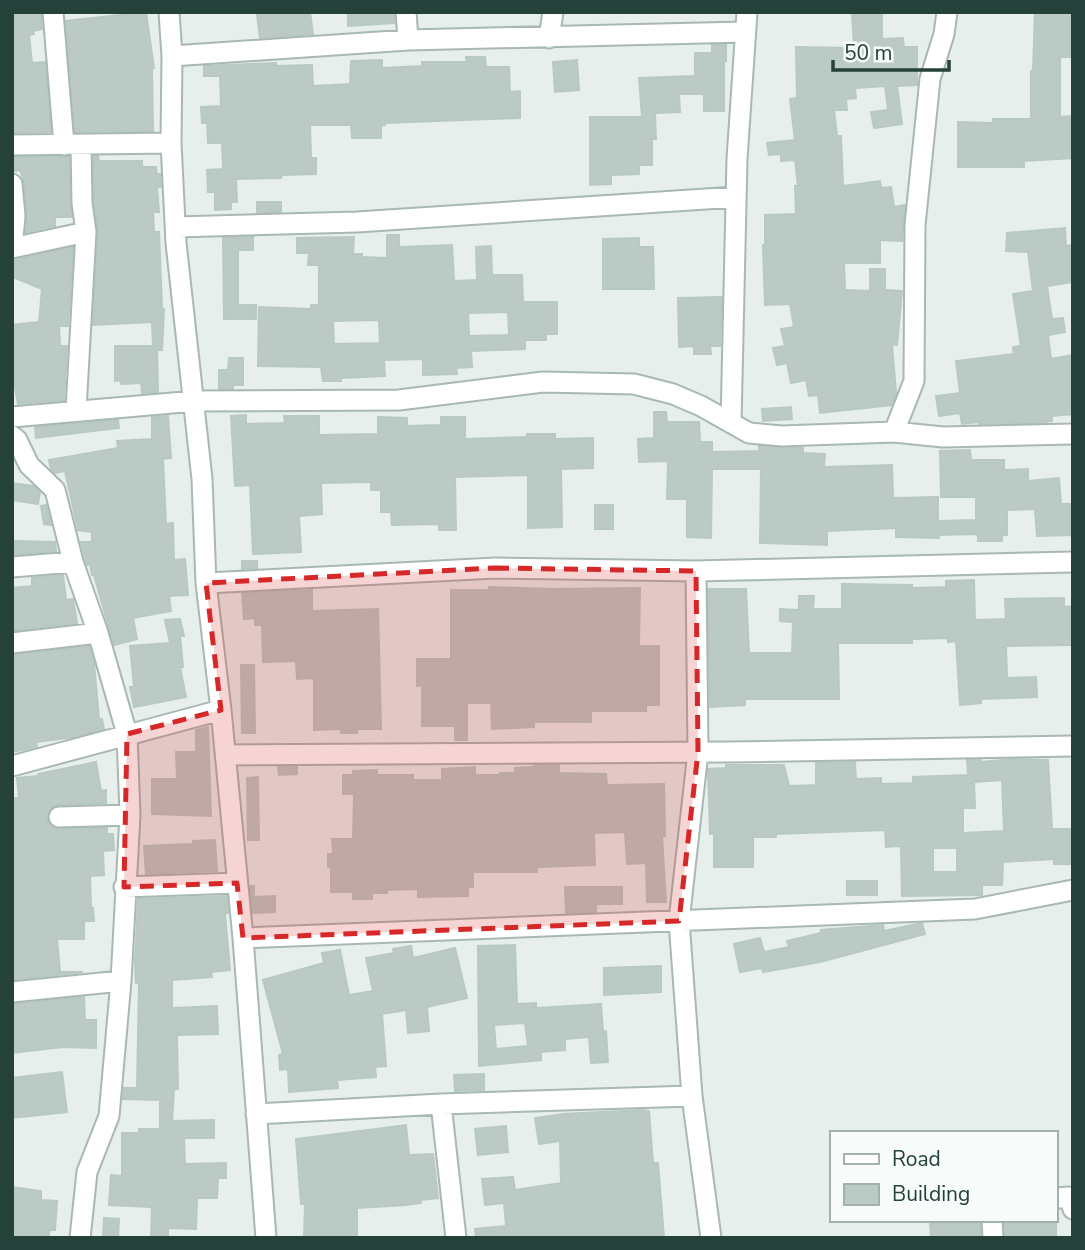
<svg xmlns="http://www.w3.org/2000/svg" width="1085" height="1250" font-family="'Nunito Sans',sans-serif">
	<rect width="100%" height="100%" fill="#e6efeb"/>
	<path fill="#bbcac4" stroke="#b8c9c2" stroke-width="2" fill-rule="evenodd" d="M12 12H41L42 29 33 31 34 34 29 35 32 63 45 62 51 132 12 133Z
		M146 12 154 68H152L153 131 75 132 66 21Z
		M271 12H310L313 34 260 38 257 14Z
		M348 12H394V23L348 26Z
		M852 12H882V39L903 38 904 47H917V85L897 86 902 124 874 128 871 112 888 110 885 86 855 88 856 98 846 99 847 110H834L837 136H841L843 186 880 181 881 188 891 187 894 207 905 205 902 241 880 240V263H844L845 290 870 291V269H885V290L902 291 897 345 892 344 896 393 892 405 820 413 818 395 809 396 806 380 791 383 787 363 777 365 773 348 785 346 781 329 794 327 790 304 765 305 763 245H765V215L796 214 795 186H798L795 160 781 161V154L769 155 767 143 795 140 790 99 797 98 796 47 854 48Z
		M1035 12H1073V57H1060V117L1073 116V158L1024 161V167H958V122L993 123V119H1031V71H1033Z
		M712 45H726V61H724V111H704V94H679L680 112 655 113 656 139H652V165H639V174L611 175V184L590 185V117H642L639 78 695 76V53H712Z
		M466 57H485L486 67H509L510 92 520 91V118L385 123V125L381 126V138H352L351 125H310L311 158H316V174L282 175 281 178 236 179 237 202H231V209L215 210V192H208L207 170 223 169 222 143H208L207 123H202L201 107 221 106 220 76H204V66L276 63V66L312 65 313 86 350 84 351 61 382 60V68L422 66V62H467Z
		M577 60 579 90 555 92 553 62Z
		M93 156H98L99 161H142V167H156L157 174H160L161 187H157L159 212H153L154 232H159L162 308 164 309 162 350H157L158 392 142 393 141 383 121 384 120 380 115 381V346H153L152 322 93 325 98 233 94 202Z
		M13 157H69L72 217H55V226L26 232 27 215 24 181 20 170 14 171Z
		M257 202H281V212L257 213Z
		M1065 228 1066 246 1073 245V282L1047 286 1052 319 1063 318 1065 332 1048 335 1051 359 1073 355V414L1052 416V421L1038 423 979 424V422L962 424 960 413 939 416 936 396 960 393 956 361 1014 354 1013 347 1021 346 1013 294 1033 291 1028 252 1006 251 1007 233Z
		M387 235H399V247L452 245 454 281 477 280 476 247 491 246 492 275H522L523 302H557V334H546V340H525V349L471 351 472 367 456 368 457 374 423 375V359L384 360 385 376 341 378V381H323L321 367 258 366 259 307 311 309V305H319V265H308L309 253H297V238L354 237 353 254H362V257L387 258ZM508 312 509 335 469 336 468 313ZM379 320 380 343 334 344 333 321Z
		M253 237V250H238V305H256V319H224L223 238Z
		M639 238V247H653L654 289H603V239Z
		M73 247 68 326H59L60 346H67L64 400 18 404 12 371V325L39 322 42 289 13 277 15 260Z
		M722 297 720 346H710L711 354H694V346L679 347 678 298Z
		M229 358H243V385H233V389H219V370H228Z
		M791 407 792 419 763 421 762 409Z
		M654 412H666L667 422H699L700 442H712V452L759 451V446L803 448V453L825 454 824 467 892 465 893 498 938 497V521L976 520V497H941L940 451 970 450 971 460H1004V470L1028 469V481L1059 478 1061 504H1073V535L1037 536 1035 509 1007 510V535H1002V541H978V534L939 535V538L896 537V528L827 531V545L760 543 761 469H712L711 538 687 537V499H667L668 461 639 462 638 439 654 438Z
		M246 415V424L285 423 284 416H319V435L378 434V417L407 418V426L441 425V417H465V439L527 437V434H555V439L593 438V468L561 469 562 527 528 528V475L455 477 456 530H439V524L392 525 391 512H381V490H371V482L321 483 322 514 299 516 301 552 253 554 250 485 235 486 231 416Z
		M168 416 171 458 163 459 166 524 173 523 174 560 185 559 188 595 169 596 171 611 133 618 137 639 114 645 94 575H92L90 564 87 565 81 542H92V532L78 530 65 471 55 473 51 469 49 460 118 448 117 441 152 439V417Z
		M118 420 119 428 36 438 35 427Z
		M12 483 33 486 40 492 38 504 12 500Z
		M46 505 51 525 44 524 41 506Z
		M595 505H613V529H595Z
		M12 541 55 542 56 551 12 555Z
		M242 561H257V568L242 569Z
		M63 575 66 600 73 599 77 623 12 631V588L32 586V578Z
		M974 580 975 620 1006 619 1005 599 1064 598V607L1073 606V645L1006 646 1007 678 1036 677 1037 697 981 699V703L960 705 956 641 948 642V638L912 639V643H838L839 699H745V705L710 707 708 589H746L749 653H792L793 622 780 621V609L799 610V596H814L813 609H842V584L912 585V588L946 587V581Z
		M489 587 553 589 640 588 639 646H659V705H646V711H591V722H534V727L492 729 491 703H467V740H455V726H422V685L417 686V659H451V590H489Z
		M312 590V611L378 609 381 729H357V733H341V729L314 730V678L297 679 296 661 263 662 262 625H255V618L244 619 242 593Z
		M180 619 184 636H180L183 667H180L186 697 134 707 130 687H134L130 646 170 643 165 620Z
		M89 646 94 663 99 719H102L104 729 75 737 36 742 37 747 12 752V655Z
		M241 665H254L255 733H242Z
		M208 727 211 816 152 814V779H177L176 752H196V730Z
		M1013 759 1048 760 1052 829H1073V864H1054V859L1003 862 1002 885H982V895L902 896 901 846 886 847 885 830 776 834V837H753V867H714V833L710 834 708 769 726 768V765H784L789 786 816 785V763L855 762 856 779 881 778V784L913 783V777L968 775 967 760H981V762ZM1002 780 1004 831 963 833V808H975L974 782ZM933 848H957V872H933Z
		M96 762 101 791 106 790V803L58 805 52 807 47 817 48 823 54 828H107V834H113L114 850 103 851 104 875 90 876 91 908H93L94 921H84V939H57L60 972H83L12 980V914L14 913 12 900V798H19L17 778 38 776V774Z
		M534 765H559V773L606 774 607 785 664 784 665 836H662L666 902H647L646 863 627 864 625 832 594 833 595 865 537 867V872H473V887H468V896L418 897V889L387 890V893H372V899H353V892H331V867H328V854H333L332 839H353L354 794H343V775H353V771L377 770V775H413V780H442V769L475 767V775H500V773H515V768L534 767Z
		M278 767H297V774L279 775Z
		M258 777 259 840H248L247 778Z
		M215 840 217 871 146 874 144 846 193 844V841Z
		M847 881H877V895H847Z
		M250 886H254V897L275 896V912L253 913Z
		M565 887H622V904H596V912L566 913Z
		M227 896 228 913 225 914 230 970 211 972 212 977 172 980V1008L217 1006 218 1034 177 1035 178 1089H174L172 1121 214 1120V1138H184L185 1164 226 1163V1178H218L217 1198H197L196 1229 168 1228V1238H151L152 1207 109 1205 111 1175 122 1176V1133H139V1129H160V1100L123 1099 124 1088H137L139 983H136L135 964 138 899Z
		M922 923 925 934 820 962 763 972 762 968 740 972 734 944 760 938 764 952 789 947 787 941 821 933V930L883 925 884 931Z
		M515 945 517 1004 536 1003V1008L601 1004 603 1032 606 1031 608 1062 591 1063 589 1037 565 1039V1050L541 1052V1060L479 1066 478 946ZM525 1023 528 1046 496 1049 494 1025Z
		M411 946 413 958 455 948 467 998 427 1007 429 1031 408 1033 406 1010 382 1014 386 1066 375 1067 376 1077 337 1080 338 1088 289 1092 288 1069 280 1070 279 1055 283 1054 263 980 324 963 322 953 340 950 349 995 373 991 366 958 394 953 393 949Z
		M661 966V992L604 995V968Z
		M84 997 85 1020H96V1048L63 1047 12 1053V1004Z
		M62 1072 67 1112 12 1118V1078Z
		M484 1074V1090L455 1091 454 1075Z
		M643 1110 649 1111 653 1163H658L664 1238H476L475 1229 506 1226 504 1203 485 1205 482 1179 513 1177 515 1190 561 1183 560 1141 539 1144 535 1118 563 1114Z
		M406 1125 409 1155 433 1154 438 1198 420 1200 421 1203 406 1205 357 1208V1238H304L305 1204H301L296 1139Z
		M506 1126 508 1152 478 1155 475 1129Z
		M12 1187 41 1191V1200L57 1201 55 1230H50L48 1238H12Z
		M104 1218 119 1219 118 1238H103Z
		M980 1220 981 1238H931L930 1222Z
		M1004 1220H1056V1238H1005Z"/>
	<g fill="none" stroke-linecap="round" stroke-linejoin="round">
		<g stroke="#a8b8b2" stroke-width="23">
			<path id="minor" d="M53 12 64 145
				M406 12 408 40
				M549 38 553 12
				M172 56 408 40 745 32
				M12 145 171 143
				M12 184 15 216 12 248 86 232
				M176 227 357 222 736 197
				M76 410 86 232 82 203 81 145
				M12 417 195 401 399 400 543 382 634 384 673 394 701 406 749 433 782 436 894 432 943 437 1073 434
				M731 423 737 159 747 12
				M894 432 914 381 915 225 930 79 944 34 947 12
				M12 436 17 440 29 465 55 490 73 562 98 633 127 734 130 815 121 981 109 1116 87 1172 80 1238
				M12 567 73 562
				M696 571 698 752 679 921 692 1096 711 1238
				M206 583 495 568 696 571 1073 562
				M12 643 98 633
				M221 710 243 938 266 1238
				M226 755 729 752 1073 746
				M12 766 221 710 206 583 202 479 176 243 171 143 172 56 169 12
				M59 817 130 815
				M124 887 237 883
				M243 938 975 909 1073 890
				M12 992 121 981
				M441 1104 456 1238
				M256 1114 441 1104 692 1096
				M1055 1198 1069 1197 1073 1209
				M992 1220 993 1238"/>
		</g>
		<use href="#minor" stroke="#fff" stroke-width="19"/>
	</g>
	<path fill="#d62828" fill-opacity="0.2" stroke="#d62828" stroke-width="5" stroke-dasharray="14 9" stroke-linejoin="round" d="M495 568 696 571 698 752 679 921 243 938 237 883 124 887 127 734 221 710 206 583Z"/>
	<rect width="1085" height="1250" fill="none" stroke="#24423a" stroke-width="28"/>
	<rect x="830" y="1131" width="228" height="91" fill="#f7fbf9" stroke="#a3b1ad" stroke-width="2"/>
	<rect x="844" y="1154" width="35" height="10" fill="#ffffff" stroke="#a3b1ad" stroke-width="2"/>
	<text x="892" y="1166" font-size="21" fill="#24423a">Road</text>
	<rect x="844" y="1184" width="35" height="21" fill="#bbcac4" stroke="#a3b1ad" stroke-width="2"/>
	<text x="892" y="1201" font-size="21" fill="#24423a">Building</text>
	<path d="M833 60v10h116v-10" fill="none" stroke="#24423a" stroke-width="3.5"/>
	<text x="844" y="60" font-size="21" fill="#24423a" stroke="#f7fbf9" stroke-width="5" paint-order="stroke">50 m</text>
</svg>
